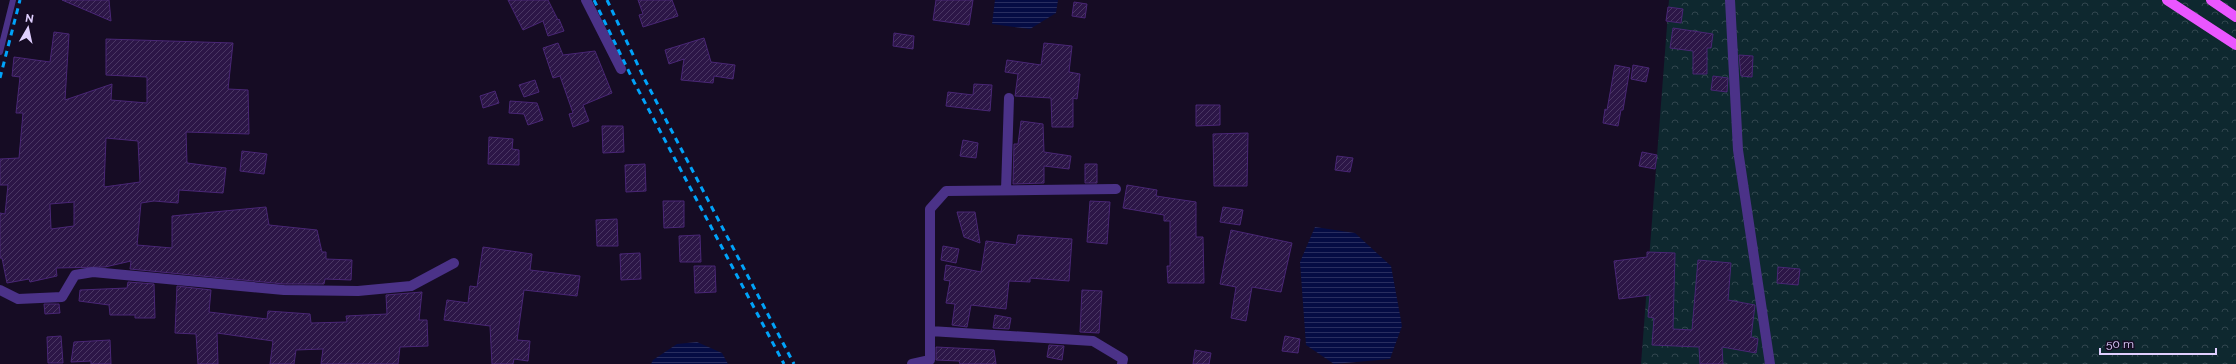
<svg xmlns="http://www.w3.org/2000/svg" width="2236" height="364" font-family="Raleway,sans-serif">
	<defs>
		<pattern id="forest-crowns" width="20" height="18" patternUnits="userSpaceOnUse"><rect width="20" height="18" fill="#0e282f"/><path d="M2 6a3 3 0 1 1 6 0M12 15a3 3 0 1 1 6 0" fill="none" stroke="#31464e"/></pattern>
		<pattern id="water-rules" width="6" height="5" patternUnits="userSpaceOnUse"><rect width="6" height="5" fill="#050c44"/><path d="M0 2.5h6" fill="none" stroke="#292e60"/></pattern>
		<pattern id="building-hatch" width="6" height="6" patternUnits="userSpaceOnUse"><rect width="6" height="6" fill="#2c1647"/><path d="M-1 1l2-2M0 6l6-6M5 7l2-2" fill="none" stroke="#4a3763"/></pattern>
	</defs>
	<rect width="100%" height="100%" fill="#160c24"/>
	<path fill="url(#forest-crowns)" d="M1669 0H2236V364H1641Z"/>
	<path fill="url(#water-rules)" d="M995 0H1058L1056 13 1030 29 992 24Z
		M1315 227 1355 233 1391 266 1402 326 1390 359 1334 364 1306 345 1300 262Z
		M697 342 722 353 728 364H651L653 360 677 344Z"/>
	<path fill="url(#building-hatch)" stroke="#492675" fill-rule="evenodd" d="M62 0H109L111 21Z
		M508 0H548L558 20 559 19 564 31 548 36 543 21 523 30Z
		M638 0H672L678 16 643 27 639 15 643 14Z
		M936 0H973L969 25 933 20Z
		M1074 2 1087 4 1085 18 1072 16Z
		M1668 7 1683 9 1681 23 1666 21Z
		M1673 28 1713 34 1711 48H1707V74H1693V51L1670 48Z
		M54 32 69 34 65 100 112 84 111 100 147 103V77L106 75V39L233 43 228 89 248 90 249 134 186 132 187 163 226 168 223 193 179 190 178 203 154 201 141 203 137 245 172 248V216L266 207 269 225 317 230 322 252H326V259L352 260 351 280 325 279 324 284H284L130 269 131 261 105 267 56 268 57 276 30 282 29 279 7 283 2 258H0V213L5 214 8 185H0V159L19 158 23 113H16L20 77 12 76 14 57 50 62ZM106 138 138 141 140 182 104 187ZM74 202V226L51 229 50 204Z
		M894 33 914 36 913 49 893 46Z
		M704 38 711 62 735 65 733 79 714 76 713 83 681 80 684 59 669 64 665 50Z
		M558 43 563 55 595 51 612 93 583 105 589 121 573 127 569 114 573 113 560 76 553 78 543 48Z
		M1044 43 1072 46 1069 72 1080 74 1077 99 1073 98V127H1052L1051 98 1015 96 1018 74 1005 72 1007 60 1041 65Z
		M1739 55 1753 56 1752 77 1741 76Z
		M1615 65 1630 68 1623 110H1621L1618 126 1603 123 1605 109 1607 110Z
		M1633 65 1649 68 1646 82 1631 79Z
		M1713 76 1728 78 1727 92 1711 90Z
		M535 80 539 92 524 97 519 85Z
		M974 84 992 85 990 111 946 106 948 92 973 95Z
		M495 91 499 103 483 108 480 96Z
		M510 101 537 103 543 120 528 125 524 114 509 113Z
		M1196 105H1220V125L1196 126Z
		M1021 121 1043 124 1044 152 1071 156 1069 169 1044 166V183L1013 184 1014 144H1018Z
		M602 126H623L624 152 603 153Z
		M1248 133 1247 186H1214L1213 134Z
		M489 137 513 139 512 149 519 150V165L488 164Z
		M963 140 978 143 976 158 960 156Z
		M242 151 267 154 264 174 240 171Z
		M1642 152 1657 155 1655 169 1639 166Z
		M1337 156 1353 158 1350 172 1335 170Z
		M645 164 646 191 626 192 625 165Z
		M1085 164H1097V183H1085Z
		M1127 185 1157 190 1156 196 1196 202V237H1203L1204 283H1168L1167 266H1170V221H1164V215L1123 208Z
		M663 201H684V227L664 228Z
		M1090 201 1110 202 1107 244 1087 242Z
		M1223 207 1243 210 1240 225 1220 222Z
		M957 212H975L980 243 964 237Z
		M617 219 618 246H597L596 220Z
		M1231 230 1292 243 1281 292 1252 287 1246 321 1231 318 1236 287 1220 284Z
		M700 235 701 262H680L679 236Z
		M1018 235 1072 239 1069 281 1030 278V282L1009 281 1006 309 971 305 967 327 952 325 955 304 946 303 950 281 944 280 946 265 981 272 986 241 1016 245Z
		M943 246 959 249 956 263 941 260Z
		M483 247 532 254 530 270 580 276 577 296 524 290 517 340 530 341 528 361 514 359 513 364H492L490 326 444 320 447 300 468 303 470 286 477 287Z
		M1647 252 1675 253 1673 329 1692 330 1698 260 1731 263 1728 300 1755 305 1751 337 1758 339 1756 353 1722 347 1723 364H1700L1699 347 1652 345 1654 318 1648 317 1650 295 1619 299 1614 261 1647 257Z
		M640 253 641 279 621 280 620 254Z
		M694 266H715L716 292 695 293Z
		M1778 267 1800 269 1798 285 1777 283Z
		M128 282 154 284 155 318H135V315H110L109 305 79 301 80 290 127 288Z
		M177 286 211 290 209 312 267 319 268 311 310 314 311 323 347 322 346 316 387 314 386 295 422 292 419 320H427L428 346 400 347 398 364H321L323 349 296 350 294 364H270L273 341 217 333 218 364H198L196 334 175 333Z
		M1082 290 1102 291 1099 333 1080 332Z
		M44 304H59L60 313 45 314Z
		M995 315 1011 318 1009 329 993 328Z
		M61 336 63 363H48L47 337Z
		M1285 336 1300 339 1298 353 1282 351Z
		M110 340 111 364H91V361L71 362 74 342Z
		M1049 345 1064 346 1062 360 1047 357Z
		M936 347 994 350 996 364H960L959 361 936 360Z
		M1195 350 1211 353 1209 364H1193Z"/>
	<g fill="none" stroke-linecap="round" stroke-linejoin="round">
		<path stroke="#4b3288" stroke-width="6" d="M0 52 13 0"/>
		<path stroke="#4b3288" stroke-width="10" d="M586 0 621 69
			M1730 0 1738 150 1770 364
			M1006 190 1009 98
			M0 290 18 299 62 297 75 275 93 272 284 290 358 291 411 286 454 263
			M930 331 1093 341 1123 359 1122 364
			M912 364 930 360V209L946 191 1116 189"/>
		<path stroke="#ea56ff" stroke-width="10" d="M2167 0 2236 45
			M2211 0 2236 17"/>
		<path stroke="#00a3fa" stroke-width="3" stroke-dasharray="6 5" stroke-linecap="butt" d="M594 0 634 82 784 364
			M607 0 645 80 794 364
			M0 78 20 0"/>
	</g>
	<g transform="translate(28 28) rotate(9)" stroke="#160c24" stroke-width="3" paint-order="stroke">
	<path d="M0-3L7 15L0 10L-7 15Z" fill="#e0cfff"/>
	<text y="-6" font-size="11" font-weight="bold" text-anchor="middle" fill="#e0cfff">N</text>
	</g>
	<path d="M2100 348v6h116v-6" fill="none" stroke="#e0cfff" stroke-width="2"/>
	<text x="2106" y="348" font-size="12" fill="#e0cfff" stroke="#160c24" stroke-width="3" paint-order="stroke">50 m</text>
</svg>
